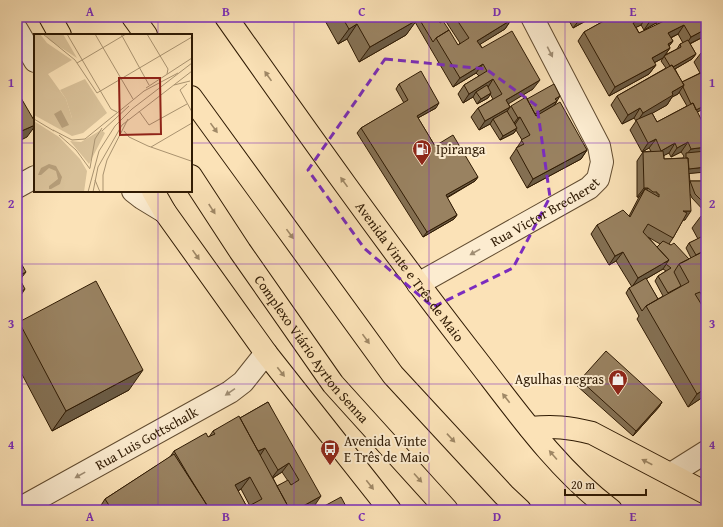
<svg xmlns="http://www.w3.org/2000/svg" width="723" height="527" font-family="'Gentium Book Plus',serif">
	<rect width="100%" height="100%" fill="#fbe2b7"/>
	<filter id="stains"><feTurbulence type="fractalNoise" baseFrequency=".005" numOctaves="4"/><feColorMatrix values="0 0 0 0 .2 0 0 0 0 .09 0 0 0 0 .02 0 0 0 .5 -.17"/></filter>
	<radialGradient id="worn" r=".72"><stop offset=".6" stop-color="#630" stop-opacity="0"/><stop offset="1" stop-color="#630" stop-opacity=".3"/></radialGradient>
	<g fill="none" stroke-linecap="round" stroke-linejoin="round">
		<g stroke="#624c30" stroke-width="24">
			<g id="minor">
				<path d="M17 30 35 61"/>
				<path d="M17 187 35 177"/>
				<path d="M133 191 142 198 165 212"/>
				<path id="s1" d="M418 284 589 188 598 179 602 162 599 146 532 17"/>
				<path d="M671 474 706 452"/>
				<path id="s2" d="M17 510 230 392 243 382 266 353"/>
			</g>
		</g>
		<g stroke="#2f1a03" stroke-width="24">
			<g id="trunk">
				<path d="M50 17 60 35"/>
				<path d="M133 17 146 35"/>
				<path id="s3" d="M226 17C305 129 385 242 469 350 513 406 554 467 611 510"/>
				<path d="M191 97 393 375 504 495 520 510"/>
				<path id="s4" d="M191 176 240 251 333 384 447 510"/>
				<path d="M153 191 165 212 266 353 390 510"/>
				<path d="M530 428C554 426 568 427 592 433L706 493"/>
			</g>
		</g>
		<use href="#minor" stroke="#fcecd0" stroke-width="22"/>
		<use href="#trunk" stroke="#fbe2b7" stroke-width="22"/>
	</g>
	<path fill="#847053" stroke="#2f1a03" fill-rule="evenodd" d="M323 17H443L441 20 439 21 440 23 458 45 460 43 443 17H509L511 20 505 29 480 44 482 48 533 89 508 103 510 107 527 99 557 101 554 106 587 150 581 159 527 188 510 158 522 140 516 130 514 133 500 140 490 124 479 130 471 117 478 108 493 99 490 94 488 98 477 104 473 97 463 103 458 94 464 85 479 76 476 73 453 87 415 22 406 35 359 62 347 39 338 44Z
		M567 17H593L573 28Z
		M611 17H706V38L705 36 690 44 696 54 692 59 675 69 682 82 700 73 694 62 701 53 706 50V72L697 112 706 129V172L689 173 690 182V181H706V395L688 407 637 319 639 316 626 293 629 288 632 287 616 261 609 265 591 234 597 225 629 216 639 197H637V161L643 152 651 151 649 148 642 152 630 130 636 121 634 118 622 124 611 105 617 96 666 68 661 61 663 58 654 63 656 65 649 74 609 96 578 41 584 32ZM656 23 657 25 639 33 636 27 641 25 644 30ZM678 34 683 43 680 44 677 49 665 55 670 48 669 46 673 41 671 38ZM679 92 687 106 657 122 652 113 667 105 672 97 678 94ZM681 152 684 156 683 158 664 159V155L669 153 671 157ZM690 194 692 198 706 213 701 216 692 228 698 239 689 243 686 248 691 258 689 259 669 244 673 238 683 220H685ZM648 237 660 244 657 247ZM663 269 666 271 658 276 655 281 663 296 658 299 646 279Z
		M399 84 436 108 418 118 435 146 478 177 475 181 447 198 457 215 454 219 423 237 357 133 361 128 404 103 396 89Z
		M19 322 129 390 52 431 17 365V325Z
		M580 380 662 402 659 407 633 436 576 385Z
		M268 402 315 505 306 510H98L105 499 170 457 174 451 209 437 213 431 240 418ZM282 472 288 481 277 486 273 478ZM241 489 250 506 247 507 238 491Z"/>
	<path fill="#6b5b44" stroke="#2f1a03" d="M441 17H443L441 20 435 24 438 19Z
		M583 17H593L573 28 580 19Z
		M644 17H646L641 25 627 32 633 23Z
		M658 17H661L656 23 644 30 650 21Z
		M417 20 406 35 359 62 370 47Z
		M511 20 505 29 471 50 477 41Z
		M357 24 347 39 338 44 349 29Z
		M684 25 678 34 662 42 668 33Z
		M706 29V34L705 36 685 46 691 37Z
		M673 41 666 50 668 44Z
		M670 48 663 58 646 67 652 58Z
		M696 54 692 59 668 73 671 68Z
		M483 64 476 73 453 87 460 78Z
		M656 65 649 74 609 96 615 87Z
		M493 79 487 89 476 92 473 97 463 103 469 94Z
		M540 80 533 89 500 109 506 100Z
		M684 85 678 94 672 97 667 105 637 122 643 113 672 92Z
		M491 93 488 98 477 104 481 99Z
		M560 96 557 101 555 99Z
		M557 101 554 106 528 121 531 116Z
		M439 103 436 108 414 120 417 116Z
		M706 105V108L691 115 694 110Z
		M510 107 504 116 493 119 490 124 479 130 485 121Z
		M640 108 634 118 622 124 628 115Z
		M520 117 514 126 511 127 518 118Z
		M35 125V126L27 137 17 142V133Z
		M517 128 514 133 500 140 503 136Z
		M656 139 649 148 642 152 648 143Z
		M688 142 681 152 671 157 677 148Z
		M675 143 669 153 655 160 661 151Z
		M706 147V156L686 155 691 149Z
		M587 150 581 159 527 188 533 179Z
		M706 167V172L684 174 687 169Z
		M478 177 475 181 442 200 446 195Z
		M644 188H648L641 198 645 189 639 197H637Z
		M683 211H691L685 220H677Z
		M457 215 454 219 423 237 427 232Z
		M623 252 616 261 609 265 615 256Z
		M669 260 663 269 632 287 638 278Z
		M26 272 19 281 18 276Z
		M25 289 19 298 17 299V294Z
		M143 370 129 390 52 431 66 411Z
		M706 388V395L688 407 697 394Z
		M662 402 659 407 633 436 636 431Z
		M265 448 259 457 255 453Z
		M289 463 282 472 271 479 278 470Z
		M250 477 241 489 226 498 235 485Z
		M321 496 315 505 306 510H296Z"/>
	<path fill="#998261" stroke="#2f1a03" fill-rule="evenodd" d="M342 17H415L417 20 370 47 357 24 349 29Z
		M418 17H441L438 19 440 23 443 21 449 30 436 38 433 42Z
		M455 17H509L511 20 477 41 482 48 512 31 540 80 506 100 510 107 485 121 478 108 502 94 493 79 469 94 464 85 487 71 483 64 460 78 436 38 449 30 458 45 469 38Z
		M611 17H644L633 23 639 33 666 20 664 17H680L681 18 682 17H706V29L691 37 684 25 668 33 673 41 668 44 670 48 652 58 656 65 615 87 584 32Z
		M648 17H658L650 21Z
		M688 40 696 54 673 67 672 65 670 66 664 56 681 47 680 44Z
		M706 50V62L701 53Z
		M672 65 684 85 672 92 673 95 643 113 640 108 628 115 617 96Z
		M421 71 439 103 417 116 435 146 453 135 478 177 446 195 457 215 427 232 361 128 408 100 399 84Z
		M705 71 706 72V105L696 110 693 103 691 104 683 87 684 85 682 82Z
		M554 84 560 96 555 99 557 101 535 114 527 99Z
		M487 85 491 93 481 99 476 92Z
		M17 91 35 122V125L17 133Z
		M526 97 536 116 560 102 587 150 533 179 516 148 524 144 521 140 530 135 520 117 518 118 511 106Z
		M693 103 706 129V147L691 149 688 142 677 148 675 143 661 151 656 139 648 143 636 120 652 113 657 122Z
		M507 111 517 128 503 136 493 119Z
		M663 151 664 159 688 158 691 211H683L687 213 673 238 648 224 643 232 669 260 638 278 623 252 615 256 597 225 623 210 630 217 645 189 659 197V194H657V192H653L648 188H644L643 152Z
		M706 151V167L689 169 688 158H686V153Z
		M690 181H706V205L695 194Z
		M706 213V225L701 216Z
		M703 236 706 243V250L696 255 689 243Z
		M663 241 671 245 674 243 689 259 679 264 674 272 681 286 668 293 658 276 671 268 666 264 669 260 657 247Z
		M706 250V303L700 292 695 294 703 307 706 305V388L697 394 646 306 689 282 679 264Z
		M17 256 26 272 18 276 25 289 17 294Z
		M646 278 658 299 646 306 642 311 629 288Z
		M96 281 143 370 66 411 19 322Z
		M606 351 662 402 636 431 580 380Z
		M268 402 321 496 296 510H290L277 486 288 480 291 485 299 480 289 463 278 470 265 448 258 451 240 418Z
		M239 416 290 510H210L187 473 174 451 206 433 208 437 215 434 213 431ZM250 477 262 499 247 507 235 485Z
		M174 454 210 510H112L105 499Z
		M341 497 348 510H317Z"/>
	<defs><path id="oneway-solid" d="M-6-.8H1V-3.2L6.5 0L1 3.2V.8H-6Z"/></defs>
	<g fill="#a08e74">
		<use href="#oneway-solid" transform="translate(550 52) rotate(63)"/>
		<use href="#oneway-solid" transform="translate(475 252) rotate(151)"/>
		<use href="#oneway-solid" transform="translate(230 392) rotate(146)"/>
		<use href="#oneway-solid" transform="translate(80 475) rotate(151)"/>
	</g>
	<g fill="#9f8866">
		<use href="#oneway-solid" transform="translate(268 76) rotate(-125)"/>
		<use href="#oneway-solid" transform="translate(214 128) rotate(54)"/>
		<use href="#oneway-solid" transform="translate(344 182) rotate(-126)"/>
		<use href="#oneway-solid" transform="translate(212 209) rotate(57)"/>
		<use href="#oneway-solid" transform="translate(290 234) rotate(54)"/>
		<use href="#oneway-solid" transform="translate(196 255) rotate(55)"/>
		<use href="#oneway-solid" transform="translate(366 339) rotate(54)"/>
		<use href="#oneway-solid" transform="translate(281 372) rotate(52)"/>
		<use href="#oneway-solid" transform="translate(506 398) rotate(-128)"/>
		<use href="#oneway-solid" transform="translate(451 438) rotate(47)"/>
		<use href="#oneway-solid" transform="translate(553 455) rotate(-131)"/>
		<use href="#oneway-solid" transform="translate(647 462) rotate(-153)"/>
		<use href="#oneway-solid" transform="translate(418 478) rotate(48)"/>
		<use href="#oneway-solid" transform="translate(370 485) rotate(52)"/>
	</g>
	<path fill="none" stroke="#7b2cbf" stroke-width="3" stroke-dasharray="8 5" stroke-linejoin="round" d="M385 59 486 69 537 106 550 197 513 268 433 307 364 248 308 170Z"/>
	<path fill="none" stroke="#7b2cbf" stroke-width="1" stroke-opacity="0.55" d="M158 17V35M294 17V510M429 17V510M565 17V510M17 143H35M191 143H706M158 191V510M17 264H706M17 384H706"/>
	<defs>
		<g id="fuel-pin" transform="scale(1)"><path d="M0 17L-7.5 6A9.5 9.5 0 1 1 7.5 6Z" fill="#8f2418" stroke="#fcecd0"/><path d="M-5.5-6h7V0h2V4h1.3V-2.5L3-4.5l.8-.8L6-3V5H2.5V1h-1V6h-7ZM-4.2-4.7v3.2H.2V-4.7Z" fill="#fff"/></g>
		<g id="shop-pin" transform="scale(1)"><path d="M0 17L-7.5 6A9.5 9.5 0 1 1 7.5 6Z" fill="#8f2418" stroke="#fcecd0"/><path d="M-5-2.5h2.3a2.7 3.5 0 0 1 5.4 0H5L5.5 6h-11ZM-1.5-2.5h3a1.5 2.3 0 0 0-3 0Z" fill="#fff"/></g>
		<g id="bus-pin" transform="scale(1)"><path d="M0 17L-7.5 6A9.5 9.5 0 1 1 7.5 6Z" fill="#8f2418" stroke="#fcecd0"/><path d="M-5-6H5V4H4V6H2V4H-2V6H-4V4H-5ZM-3.5-4V0h7V-4ZM-3.5 1.2v1.5H-2V1.2ZM2 1.2v1.5H3.5V1.2Z" fill="#fff"/></g>
	</defs>
	<g fill-rule="evenodd">
		<use href="#fuel-pin" x="422" y="149"/>
		<use href="#shop-pin" x="618" y="379"/>
		<use href="#bus-pin" x="330" y="449"/>
	</g>
	<g text-anchor="middle" stroke-width="4" stroke-linejoin="round" paint-order="stroke">
		<g font-size="14" fill="#2f1a03" stroke="#fcecd0" text-anchor="start">
			<text x="436" y="154">Ipiranga</text>
			<text x="604" y="384" text-anchor="end">Agulhas negras</text>
			<text x="344" y="446">Avenida Vinte<tspan x="344" dy="16">E Três de Maio</tspan></text>
		</g>
		<g font-size="14" fill="#2f1a03" stroke="#fcecd0">
			<text dy="5" stroke="none"><textPath href="#s1" startOffset="146">Rua Victor Brecheret</textPath></text>
			<text dy="5" stroke="none"><textPath href="#s3" startOffset="314">Avenida Vinte e Três de Maio</textPath></text>
			<text dy="5" stroke="none"><textPath href="#s4" startOffset="211">Complexo Viário Ayrton Senna</textPath></text>
			<text dy="5" stroke="none"><textPath href="#s2" startOffset="148">Rua Luis Gottschalk</textPath></text>
		</g>
	</g>
	<g transform="translate(34 34)">
		<rect width="158" height="158" fill="#fbe2b7"/>
		<path d="M0 0H6L13 9 38 26 14 40 32 65 38 84V102L0 81Z" fill="#d8c098"/>
		<path d="M11 0H29L43 24 15 6ZM51 45 73 79 49 99 38 102V84L32 65 26 56ZM0 87 25 103 46 125 53 137 50 158H0ZM67 96 71 99 55 130 36 107 47 108Z" fill="#d8c098"/>
		<path d="M27 76 35 91 28 94 20 80ZM15 130 22 132 28 143 26 150 17 155H15V152L24 145 22 137 15 134 7 141H4L7 134Z" fill="#b69e7a"/>
		<path fill="none" stroke="#a9926f" stroke-width="1" d="M9 0 41 26 63 59 158 3M33 0 77 75 83 78M61 0 99 65M87 0 115 51M113 0 134 35 133 40M43 29 92 0M153 50 146 56 158 78M140 51 156 47M112 54 158 24M105 77 115 91 153 70M0 85 20 97M19 96 38 106 51 105 110 57 144 39M68 97 95 72M90 97 95 103 114 112 157 127M25 101 42 116 56 135M117 113 158 89M56 134 61 105 68 94M61 146 66 158M54 158 65 117 81 92 98 75 158 29M59 158 64 133 88 91 158 37M69 158V141L73 126 94 85"/>
		<path fill="#8f2418" fill-opacity="0.15" stroke="#8f2418" stroke-width="2" d="M85 44H126L127 100 86 101Z"/>
		<rect width="158" height="158" fill="none" stroke="#2f1a03" stroke-width="2"/>
	</g>
	<rect width="723" height="527" fill="none" stroke="#fbe2b7" stroke-width="44"/>
	<path d="M565 489v6h81v-6" fill="none" stroke="#2f1a03" stroke-width="2"/>
	<text x="571" y="489" font-size="12" fill="#2f1a03" stroke="#fcecd0" stroke-width="3" paint-order="stroke">20 m</text>
	<rect x="22" y="22" width="679" height="483" fill="none" stroke="#7b2cbf" stroke-width="1.5"/>
	<g font-size="13" text-anchor="middle" font-weight="bold" fill="#7b2cbf">
		<text x="90" y="16">A</text>
		<text x="226" y="16">B</text>
		<text x="362" y="16">C</text>
		<text x="497" y="16">D</text>
		<text x="633" y="16">E</text>
		<text x="11" y="87">1</text>
		<text x="712" y="87">1</text>
		<text x="11" y="208">2</text>
		<text x="712" y="208">2</text>
		<text x="11" y="328">3</text>
		<text x="712" y="328">3</text>
		<text x="11" y="449">4</text>
		<text x="712" y="449">4</text>
		<text x="90" y="521">A</text>
		<text x="226" y="521">B</text>
		<text x="362" y="521">C</text>
		<text x="497" y="521">D</text>
		<text x="633" y="521">E</text>
	</g>
	<rect width="100%" height="100%" filter="url(#stains)"/>
	<rect width="100%" height="100%" fill="url(#worn)"/>
</svg>
